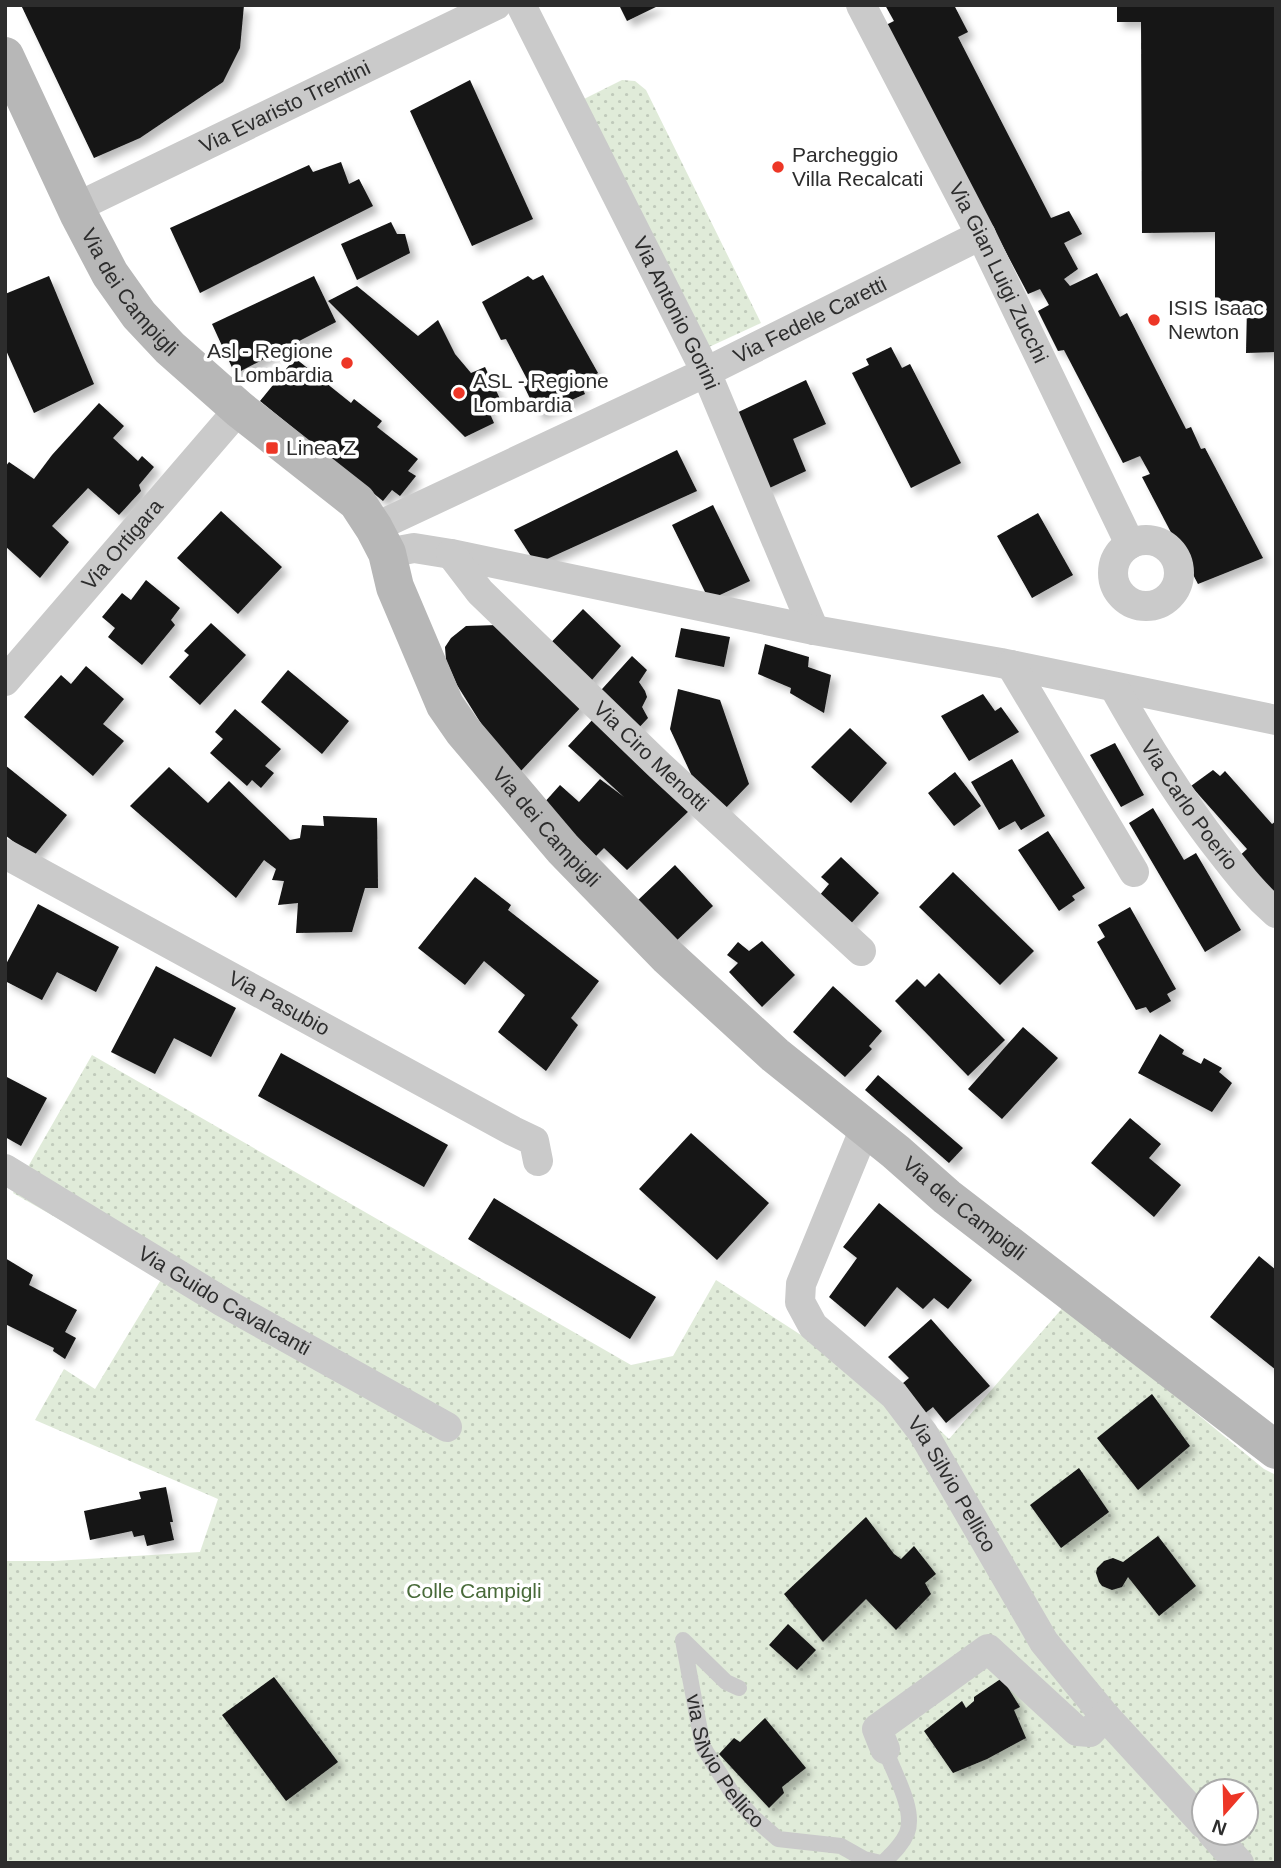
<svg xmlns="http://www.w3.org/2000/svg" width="1281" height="1868" font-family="Arial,sans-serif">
	<defs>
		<pattern id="green-dots" width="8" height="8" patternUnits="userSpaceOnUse" patternTransform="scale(1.75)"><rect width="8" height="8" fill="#e0ebd9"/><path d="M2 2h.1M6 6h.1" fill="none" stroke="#c0cabb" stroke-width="1.8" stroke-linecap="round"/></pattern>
		<filter id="shadow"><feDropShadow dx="6" dy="6" stdDeviation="3.5" flood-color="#0004"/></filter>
	</defs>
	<rect width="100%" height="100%" fill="#fff"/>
	<path fill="url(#green-dots)" fill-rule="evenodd" d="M622 80 635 81 646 90 761 323 709 347 584 99Z
		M92 1055 631 1365 673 1356 716 1280 923 1414 949 1439 1065 1305 1264 1469 1276 1475V1863H5V1561H55L200 1552 218 1499 35 1420 64 1369 95 1389 162 1278 13 1193ZM1204 1791H1246V1833H1204Z"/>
	<path fill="#141414" filter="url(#shadow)" d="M21 5H244L240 48 223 82 140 138 94 158Z
		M619 5H660L627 21Z
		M885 5H954L968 32 958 37 1051 218 1069 211 1082 234 1064 243 1078 269 1064 279 1070 286 1097 273 1120 317 1127 313 1186 429 1191 427 1201 449 1205 448 1263 558 1198 584 1142 477 1150 474 1140 456 1123 463 1064 350 1058 351 1038 311 1049 305 1040 289 1028 294 886 25 894 21Z
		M1117 5H1276V352L1246 353 1247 306 1215 305V232L1142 233 1141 22H1117Z
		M470 80 533 219 472 246 410 111Z
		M341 162 349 184 359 179 373 206 200 293 170 228 309 165 313 172Z
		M391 222 397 234H405L410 253 357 280 341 244Z
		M543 275 598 373 580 383 585 394 538 415 523 384 528 381 506 339 501 340 482 302 528 276 533 280Z
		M49 276 94 384 34 413 5 348V294Z
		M314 276 336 322 235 374 212 324Z
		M357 286 418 336 438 320 455 354 471 373 485 367 501 401 487 407 494 423 465 437 328 301Z
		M891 347 902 368 910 364 961 463 911 488 852 373 869 365 866 359Z
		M295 358 351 403 354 399 382 421 377 427 418 459 408 471 416 476 400 496 392 490 383 501 260 401Z
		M806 380 826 424 793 439 806 471 763 491 730 416Z
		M99 403 124 426 113 438 138 461 142 456 154 467 139 485 141 491 119 515 88 488 52 526 69 542 40 578 5 546V467L9 462 34 479 52 455Z
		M677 450 697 491 536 564 514 530Z
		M713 505 750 581 709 600 672 525Z
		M221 511 282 567 238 614 177 558Z
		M1038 513 1073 575 1032 598 997 536Z
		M146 580 180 608 171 620 175 625 142 665 108 637 115 628 102 617 122 593 131 600Z
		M583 609 621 646 585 688 543 651Z
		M211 623 246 655 200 705 169 677 189 655 184 651Z
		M498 625 583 705 519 773 482 725 457 685 446 660 445 647 451 638 466 626Z
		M681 628 730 637 724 667 675 657Z
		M765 644 809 657 808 667 831 675 824 713 790 693 791 688 758 674Z
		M632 656 647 670 639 682 645 691 647 697 642 707 648 718 632 735 593 699Z
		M86 666 124 699 103 724 124 741 93 776 24 717 61 675 71 684Z
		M288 670 349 721 322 754 261 702Z
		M678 689 720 700 749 784 719 815 689 786 691 774 670 729Z
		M983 694 995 711 1001 707 1019 732 969 761 941 716Z
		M235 709 281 749 265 766 274 773 261 788 252 780 247 786 210 753 223 739 215 732Z
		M596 716 690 810 627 870 604 848 596 856 543 804 560 785 579 802 600 779 624 797 568 746Z
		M850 728 887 763 851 803 811 767Z
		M1115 743 1144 795 1121 807 1090 755Z
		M1012 759 1045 816 1021 830 1015 821 999 830 971 782Z
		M5 765 67 815 33 857 5 835Z
		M169 767 208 803 229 781 290 840 300 838 302 825 324 826 323 816 377 818 378 888H365L352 932 296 933 298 903 278 905 284 881 272 880 276 869 264 860 236 898 130 806Z
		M1213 770 1220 776 1225 771 1272 824 1276 821V901L1235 860 1247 849 1191 786Z
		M955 772 981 806 954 826 928 793Z
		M1153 808 1184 860 1196 853 1241 930 1205 952 1129 823Z
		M1048 831 1085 888 1072 896 1075 900 1059 911 1018 850Z
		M841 857 879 893 844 931 814 902 829 884 821 877Z
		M675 865 713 906 674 943 636 902Z
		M953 872 1034 951 1000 985 919 907Z
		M475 877 511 905 508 910 599 981 571 1018 578 1025 546 1071 498 1032 525 995 484 961 465 985 418 948Z
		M38 904 119 947 96 992 57 972 42 1000 5 981V966Z
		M1130 907 1176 989 1167 994 1171 1001 1150 1013 1146 1007 1136 1010 1097 942 1105 937 1098 925Z
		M762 941 795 975 762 1007 729 972 738 963 727 955 738 942 749 951Z
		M156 966 236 1008 211 1057 174 1038 155 1074 111 1052Z
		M939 973 1005 1040 968 1076 895 1001 917 979 925 987Z
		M833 986 882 1031 869 1046 872 1049 845 1077 793 1032Z
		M1023 1027 1058 1058 1002 1119 968 1089Z
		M1160 1034 1184 1050 1182 1054 1201 1064 1204 1058 1222 1068 1219 1072 1232 1083 1212 1112 1138 1073Z
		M281 1053 448 1145 424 1187 258 1096Z
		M878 1075 963 1148 949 1163 865 1090Z
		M5 1076 47 1098 21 1146 5 1137Z
		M1130 1118 1161 1144 1149 1158 1181 1185 1154 1217 1091 1163Z
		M691 1133 769 1203 717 1260 639 1189Z
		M494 1198 656 1297 630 1339 468 1239Z
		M879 1203 972 1280 948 1309 934 1298 923 1309 897 1287 865 1327 829 1297 857 1258 843 1247Z
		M1259 1256 1276 1270V1370L1210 1317Z
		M5 1258 33 1275 29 1285 77 1310 65 1332 76 1338 65 1359 53 1351 54 1348 5 1324Z
		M931 1319 990 1386 946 1423 933 1407 919 1418 896 1389 909 1378 888 1357Z
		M1152 1394 1190 1446 1138 1490 1097 1438Z
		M1079 1468 1109 1512 1061 1548 1030 1505Z
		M166 1487 173 1522H170L174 1540 147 1546 144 1535 134 1537 132 1531 90 1540 84 1511 141 1499 139 1492Z
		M866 1517 894 1554 901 1559 914 1546 936 1574 925 1583 931 1594 896 1630 866 1599 823 1642 784 1594Z
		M1158 1536 1196 1586 1159 1616 1128 1577 1122 1587 1112 1590 1102 1586 1099 1582 1096 1573 1097 1568 1104 1561 1113 1558 1123 1562Z
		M788 1624 816 1650 797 1670 769 1645Z
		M274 1677 338 1762 286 1801 222 1715Z
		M1002 1678 1020 1707 1014 1710 1026 1738 987 1759 953 1773 924 1731 962 1701 966 1708 974 1701V1697Z
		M765 1718 806 1768 782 1787 784 1793 769 1808 719 1754 734 1738 740 1742Z"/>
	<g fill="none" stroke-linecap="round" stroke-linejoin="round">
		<g stroke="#cacaca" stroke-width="16">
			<path id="s1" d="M739 1688 726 1682 683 1640 703 1747 734 1796 754 1818 778 1839 841 1846 864 1859 881 1863"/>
			<path d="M883 1863C892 1854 902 1845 907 1833 916 1809 893 1772 885 1749"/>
		</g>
		<g stroke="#cacaca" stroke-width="30">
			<path id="s2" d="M521 5 706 372 814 630"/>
			<path id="s3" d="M861 5 981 235 1130 544"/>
			<path id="s4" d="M75 208 496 5"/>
			<path id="s5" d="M374 528 696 377 981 235"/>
			<circle cx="1146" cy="573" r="33"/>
			<path d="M387 553 414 548 451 554 814 630 1001 663 1276 720"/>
			<path id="s6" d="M451 554 480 592 659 765 861 951"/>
			<path d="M1011 665 1134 872"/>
			<path id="s7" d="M5 681 239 409"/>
			<path id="s8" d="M1114 687C1146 744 1179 798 1219 849 1238 873 1252 892 1276 913"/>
			<path id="s9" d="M5 854 513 1131 534 1141 538 1161"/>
			<path id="s10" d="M865 1128 801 1284 800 1302 813 1326 894 1395 923 1433 1044 1642 1105 1716 1204 1824"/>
			<path id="s11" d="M5 1169 223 1302 447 1427"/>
			<path d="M885 1749 877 1729 988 1649 1077 1731 1090 1732 1105 1716"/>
			<path d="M1212 1833 1239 1863"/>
		</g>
		<path stroke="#b7b7b7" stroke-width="38" id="s12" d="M5 56 79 215 110 274 139 315 170 348 239 409 357 502 374 528 387 553 395 587 445 705 463 731 563 849 668 957 775 1055 896 1152 947 1197 1276 1450"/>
	</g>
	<g fill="#ed3626" stroke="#fff" stroke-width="2.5">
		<circle cx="778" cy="167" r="7"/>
		<circle cx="1154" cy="320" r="7"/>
		<circle cx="347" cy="363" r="7"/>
		<circle cx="459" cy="393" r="7"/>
		<rect x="265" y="441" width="14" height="14" rx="3.5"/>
	</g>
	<g text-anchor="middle" stroke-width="7" stroke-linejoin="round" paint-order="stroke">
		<g font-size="21" fill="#2d2d2d" stroke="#fff">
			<text dy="7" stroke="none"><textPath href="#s4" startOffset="233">Via Evaristo Trentini</textPath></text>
			<text dy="7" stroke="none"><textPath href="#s3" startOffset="301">Via Gian Luigi Zucchi</textPath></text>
			<text dy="7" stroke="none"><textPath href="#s12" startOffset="268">Via dei Campigli</textPath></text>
			<text dy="7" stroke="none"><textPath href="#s2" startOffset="345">Via Antonio Gorini</textPath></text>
			<text dy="7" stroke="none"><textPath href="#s5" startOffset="483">Via Fedele Caretti</textPath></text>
			<text dy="7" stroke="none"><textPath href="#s7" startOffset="180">Via Ortigara</textPath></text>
			<text dy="7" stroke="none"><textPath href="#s6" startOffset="285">Via Ciro Menotti</textPath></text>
			<text dy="7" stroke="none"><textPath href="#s8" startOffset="140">Via Carlo Poerio</textPath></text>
			<text dy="7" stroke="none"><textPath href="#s12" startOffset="961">Via dei Campigli</textPath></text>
			<text dy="7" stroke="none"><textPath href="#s9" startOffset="312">Via Pasubio</textPath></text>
			<text dy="7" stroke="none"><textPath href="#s12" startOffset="1528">Via dei Campigli</textPath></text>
			<text dy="7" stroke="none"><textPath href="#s11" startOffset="256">Via Guido Cavalcanti</textPath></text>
			<text dy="7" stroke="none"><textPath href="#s10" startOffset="427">Via Silvio Pellico</textPath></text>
			<text dy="7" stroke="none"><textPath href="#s1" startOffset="205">via Silvio Pellico</textPath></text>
		</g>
		<g font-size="21" fill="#2d2d2d" stroke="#fff" text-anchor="start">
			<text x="792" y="162">Parcheggio<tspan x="792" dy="24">Villa Recalcati</tspan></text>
			<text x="1168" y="315">ISIS Isaac<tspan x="1168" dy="24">Newton</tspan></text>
			<text x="333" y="358" text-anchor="end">Asl - Regione<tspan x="333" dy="24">Lombardia</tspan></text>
			<text x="473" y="388">ASL - Regione<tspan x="473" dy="24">Lombardia</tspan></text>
			<text x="286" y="455">Linea Z</text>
		</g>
		<g font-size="21" fill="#486a39" stroke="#fff">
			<text x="474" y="1598">Colle Campigli</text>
		</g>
	</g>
	<rect width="1281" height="1868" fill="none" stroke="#2d2d2d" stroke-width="14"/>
	<g transform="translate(1225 1812) rotate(200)"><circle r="33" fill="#ffffff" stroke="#ababab" stroke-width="2"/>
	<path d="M0-5L12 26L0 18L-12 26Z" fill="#ed3626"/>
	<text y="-10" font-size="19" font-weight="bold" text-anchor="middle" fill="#2d2d2d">N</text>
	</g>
</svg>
